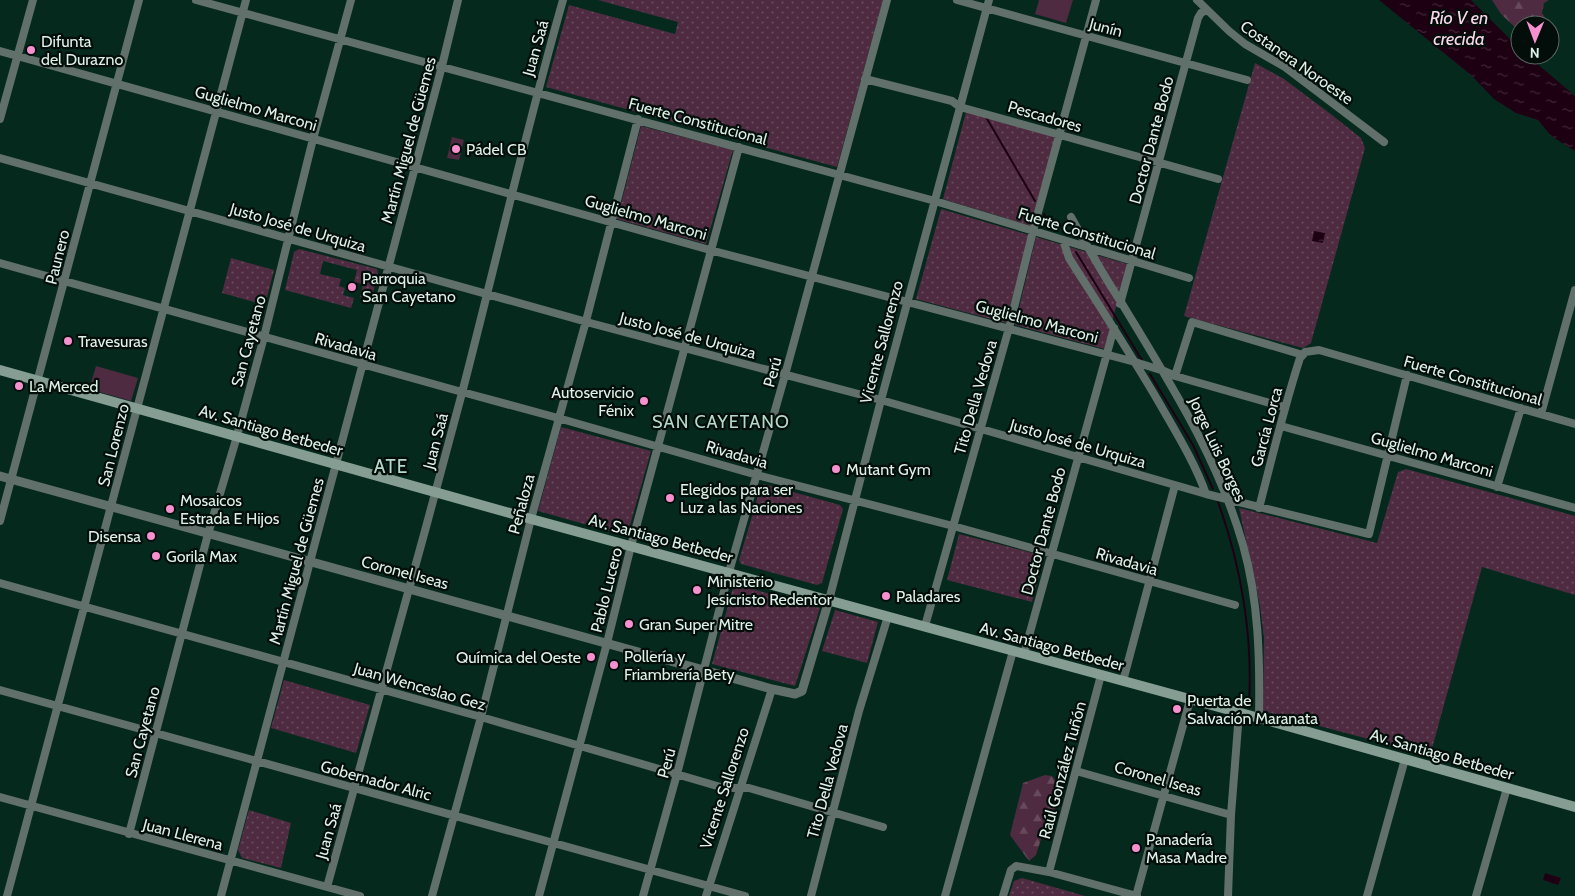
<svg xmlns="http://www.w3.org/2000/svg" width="1575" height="896" font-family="Cabin,sans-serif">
	<defs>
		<pattern id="grass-dots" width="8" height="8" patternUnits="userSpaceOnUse" patternTransform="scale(1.25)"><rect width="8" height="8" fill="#4e2b40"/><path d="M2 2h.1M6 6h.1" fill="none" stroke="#674a5c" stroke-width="1.8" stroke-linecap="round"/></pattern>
		<pattern id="forest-firs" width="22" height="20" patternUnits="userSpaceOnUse" patternTransform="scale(1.25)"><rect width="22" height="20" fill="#4e2b40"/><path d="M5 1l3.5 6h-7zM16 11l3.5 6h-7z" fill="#674a5c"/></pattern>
		<pattern id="water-ripples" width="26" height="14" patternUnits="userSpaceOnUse" patternTransform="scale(1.25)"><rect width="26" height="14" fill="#1e0013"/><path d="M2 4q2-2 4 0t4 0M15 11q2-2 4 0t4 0" fill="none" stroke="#3e2635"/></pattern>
	</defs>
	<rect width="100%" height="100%" fill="#06291e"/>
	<path fill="url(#grass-dots)" d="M598 0H883L837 167 546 87 569 5 675 34 678 22Z
		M1255 63 1284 79 1332 115 1361 138 1365 148 1311 343 1303 348 1184 316Z
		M966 112 1055 137 1031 226 943 199Z
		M641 126 733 150 706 244 617 219Z
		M941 209 1029 235 1006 323 916 299Z
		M1036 237 1127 264 1105 349 1015 325Z
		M299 249 377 269 378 273 371 300 360 297 363 284 354 282 357 270 323 261 320 274 341 279 339 286 345 288 343 295 354 298 351 308 285 290 294 252Z
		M231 258 274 270 265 305 222 293Z
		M561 427 651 451 627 536 538 511Z
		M1406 469 1575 516V595L1482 567 1431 752 1418 747 1413 751 1263 711 1264 638 1260 606 1239 508 1377 543 1398 472Z
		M764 484 840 505 843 509 822 583 817 585 741 564 739 560 761 486Z
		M959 534 1044 556 1032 602 947 580Z
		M734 584 820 608 795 686 712 664Z
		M835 610 878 622 867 663 822 651Z
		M284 680 370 705 356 753 271 728Z
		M249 810 291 823 281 868 242 858 238 850Z
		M1022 878 1085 896H1009L1014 881Z"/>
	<path fill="url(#forest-firs)" d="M1492 0H1549L1544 3 1542 13 1550 25H1520V32L1501 14Z
		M1045 775 1052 776 1059 785 1060 798 1049 830 1042 836 1036 855 1029 861 1010 835 1023 783Z"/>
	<path fill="#4e2b40" d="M1039 0H1073L1066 23 1035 14Z
		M452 137 464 140 459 160 447 158Z
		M96 366 138 378 131 401 89 389Z"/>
	<path fill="url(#water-ripples)" d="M1379 0H1471L1520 49V55H1527L1575 96V151L1551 136 1538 120 1516 113 1494 99 1471 75Z
		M1314 231 1325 233 1323 243 1312 241Z
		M1545 873 1561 878 1558 885 1543 880Z"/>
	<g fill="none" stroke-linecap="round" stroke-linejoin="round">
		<path stroke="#1e0013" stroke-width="2" d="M986 117 1035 201
			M1044 214 1054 229
			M1076 252 1143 362
			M1150 374 1193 445 1213 489
			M1218 502C1241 565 1253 636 1249 703"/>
		<path stroke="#61706a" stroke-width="8" d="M196 0 935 201 1189 278
			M957 0 1247 80
			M1197 0 1229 31 1245 44 1285 67 1384 142
			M0 51 710 250 1135 362 1164 371 1175 376 1284 407
			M865 79 952 101 960 107 1218 179
			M0 119 33 0
			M0 158 594 324 881 400 1206 494 1369 534 1407 375
			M1071 217C1087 246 1103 275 1121 302 1168 380 1218 457 1243 545 1259 602 1260 660 1259 718
			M1063 240 1069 258C1100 307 1132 356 1161 406 1177 434 1195 463 1206 494
			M0 263 462 392 558 418 757 475 953 526 1235 605
			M1120 304 1198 18 1201 13 1206 10
			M1175 376 1192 322 1303 355 1305 352 1319 350 1575 424
			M1541 414 1575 290
			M1281 426 1575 508
			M1497 487 1521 408
			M1259 508C1272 458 1284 407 1300 358L1303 355
			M0 521 139 0
			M0 583 481 717 724 788H749L883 827
			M829 600 881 400 989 0
			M925 626 1009 328 1033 231 1096 0
			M1024 654 1114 328
			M1123 681 1175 485
			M0 690 745 896
			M1076 771 1231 815
			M0 797 360 896
			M129 834 208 534 235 443 264 337 313 139 351 0
			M1049 872 1101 675
			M327 887C373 723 418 558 462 393 496 262 526 130 563 0
			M7 896 246 0
			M221 896 442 66 458 0
			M432 896 481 717 531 519 586 321 638 119
			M539 896 607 643 631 546 739 147
			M643 896 677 774 729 572 785 375 887 0
			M706 896 772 689
			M811 896 859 711 888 616
			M945 896 1013 651
			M1003 896 1011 870 1016 866 1049 872 1137 896
			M1136 896 1190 700
			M1228 896 1231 815 1239 713
			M1367 896 1405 759
			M1476 896 1507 788"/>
		<path stroke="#61706a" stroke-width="9" d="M0 476 772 689 795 694 802 691 829 600"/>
		<path stroke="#859d93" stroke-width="10" d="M0 370 531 519 1259 718 1575 807"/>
	</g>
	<g fill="#f790ce" stroke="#030e0a" stroke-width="2">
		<circle cx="31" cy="50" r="5"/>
		<circle cx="456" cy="149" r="5"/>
		<circle cx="352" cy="287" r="5"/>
		<circle cx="68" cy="341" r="5"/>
		<circle cx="19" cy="386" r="5"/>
		<circle cx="644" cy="401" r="5"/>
		<circle cx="836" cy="469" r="5"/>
		<circle cx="670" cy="498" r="5"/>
		<circle cx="170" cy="509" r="5"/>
		<circle cx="151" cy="536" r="5"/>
		<circle cx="156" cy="556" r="5"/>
		<circle cx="697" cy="590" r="5"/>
		<circle cx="886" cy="596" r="5"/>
		<circle cx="629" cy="624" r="5"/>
		<circle cx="591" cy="657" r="5"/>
		<circle cx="614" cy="665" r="5"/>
		<circle cx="1177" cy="709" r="5"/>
		<circle cx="1136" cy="848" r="5"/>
	</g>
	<g text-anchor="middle" stroke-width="4.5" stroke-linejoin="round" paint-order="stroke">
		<g font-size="16" fill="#def0e8" stroke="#030e0a">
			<text transform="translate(1106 27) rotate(15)" y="6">Junín</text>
			<text transform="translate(535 48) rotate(-74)" y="6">Juan Saá</text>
			<text transform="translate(1297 62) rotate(35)" y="6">Costanera Noroeste</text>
			<text transform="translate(256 108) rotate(16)" y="6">Guglielmo Marconi</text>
			<text transform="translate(1045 116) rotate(16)" y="6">Pescadores</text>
			<text transform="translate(698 121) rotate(15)" y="6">Fuerte Constitucional</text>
			<text transform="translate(408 140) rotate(-75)" y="6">Martín Miguel de Güemes</text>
			<text transform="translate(1151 140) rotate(-75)" y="6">Doctor Dante Bodo</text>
			<text transform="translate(646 217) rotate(16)" y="6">Guglielmo Marconi</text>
			<text transform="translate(298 227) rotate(16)" y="6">Justo José de Urquiza</text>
			<text transform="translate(1087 233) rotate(17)" y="6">Fuerte Constitucional</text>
			<text transform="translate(57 257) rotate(-76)" y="6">Paunero</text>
			<text transform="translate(1037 321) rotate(15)" y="6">Guglielmo Marconi</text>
			<text transform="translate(688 335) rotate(15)" y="6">Justo José de Urquiza</text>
			<text transform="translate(248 341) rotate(-75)" y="6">San Cayetano</text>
			<text transform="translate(881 342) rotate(-75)" y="6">Vicente Sallorenzo</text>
			<text transform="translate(346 346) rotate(16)" y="6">Rivadavia</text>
			<text transform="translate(772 372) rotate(-75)" y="6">Perú</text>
			<text transform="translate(1473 380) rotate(16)" y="6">Fuerte Constitucional</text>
			<text transform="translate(975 397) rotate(-74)" y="6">Tito Della Vedova</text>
			<text transform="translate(1266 427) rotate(-75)" y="6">García Lorca</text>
			<text transform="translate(271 430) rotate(16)" y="6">Av. Santiago Betbeder</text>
			<text transform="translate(435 441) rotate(-75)" y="6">Juan Saá</text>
			<text transform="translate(1078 443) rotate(16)" y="6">Justo José de Urquiza</text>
			<text transform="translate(113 445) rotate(-76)" y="6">San Lorenzo</text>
			<text transform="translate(1218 449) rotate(65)" y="6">Jorge Luis Borges</text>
			<text transform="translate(737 454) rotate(16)" y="6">Rivadavia</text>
			<text transform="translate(1432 454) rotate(16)" y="6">Guglielmo Marconi</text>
			<text transform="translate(521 504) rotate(-75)" y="6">Peñaloza</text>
			<text transform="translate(1043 531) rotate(-75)" y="6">Doctor Dante Bodo</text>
			<text transform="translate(661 538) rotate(15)" y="6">Av. Santiago Betbeder</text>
			<text transform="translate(296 561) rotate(-75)" y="6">Martín Miguel de Güemes</text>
			<text transform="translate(1127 561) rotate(16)" y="6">Rivadavia</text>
			<text transform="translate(405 572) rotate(15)" y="6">Coronel Iseas</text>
			<text transform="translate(606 590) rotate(-76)" y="6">Pablo Lucero</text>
			<text transform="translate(1052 646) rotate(15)" y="6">Av. Santiago Betbeder</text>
			<text transform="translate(420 686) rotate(16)" y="6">Juan Wenceslao Gez</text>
			<text transform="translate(142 732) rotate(-75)" y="6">San Cayetano</text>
			<text transform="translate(1442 754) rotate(16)" y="6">Av. Santiago Betbeder</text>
			<text transform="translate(666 763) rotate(-75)" y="6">Perú</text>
			<text transform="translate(1062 770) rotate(-75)" y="6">Raúl González Tuñón</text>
			<text transform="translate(1158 778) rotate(16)" y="6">Coronel Iseas</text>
			<text transform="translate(376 780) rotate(15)" y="6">Gobernador Alric</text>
			<text transform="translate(827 781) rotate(-75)" y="6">Tito Della Vedova</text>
			<text transform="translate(724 788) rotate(-72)" y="6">Vicente Sallorenzo</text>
			<text transform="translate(328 831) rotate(-74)" y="6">Juan Saá</text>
			<text transform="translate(183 834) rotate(15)" y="6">Juan Llerena</text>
		</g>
		<g font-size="16" fill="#def0e8" stroke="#030e0a" text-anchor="start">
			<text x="41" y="47">Difunta<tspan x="41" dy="18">del Durazno</tspan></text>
			<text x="466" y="155">Pádel CB</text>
			<text x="362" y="284">Parroquia<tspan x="362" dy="18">San Cayetano</tspan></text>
			<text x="78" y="347">Travesuras</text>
			<text x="29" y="392">La Merced</text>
			<text x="634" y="398" text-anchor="end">Autoservicio<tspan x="634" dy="18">Fénix</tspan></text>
			<text x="846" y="475">Mutant Gym</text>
			<text x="680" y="495">Elegidos para ser<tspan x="680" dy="18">Luz a las Naciones</tspan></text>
			<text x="180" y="506">Mosaicos<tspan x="180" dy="18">Estrada E Hijos</tspan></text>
			<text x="141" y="542" text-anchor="end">Disensa</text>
			<text x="166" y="562">Gorila Max</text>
			<text x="707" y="587">Ministerio<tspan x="707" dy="18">Jesicristo Redentor</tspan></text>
			<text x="896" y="602">Paladares</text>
			<text x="639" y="630">Gran Super Mitre</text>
			<text x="624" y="662">Pollería y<tspan x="624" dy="18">Friambrería Bety</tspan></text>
			<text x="581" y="663" text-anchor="end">Química del Oeste</text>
			<text x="1187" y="706">Puerta de<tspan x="1187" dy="18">Salvación Maranata</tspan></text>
			<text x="1146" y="845">Panadería<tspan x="1146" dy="18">Masa Madre</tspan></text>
		</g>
		<g font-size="18" font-style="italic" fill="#fcd9ec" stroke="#030e0a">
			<text x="1459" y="24">Río V en<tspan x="1459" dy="21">crecida</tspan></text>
		</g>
		<g font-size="18" letter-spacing="1" fill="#b4d9ca" stroke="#030e0a">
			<text x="721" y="428">SAN CAYETANO</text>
		</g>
		<g font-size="19" letter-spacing="1" fill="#b4d9ca" stroke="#030e0a">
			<text x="391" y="473">ATE</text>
		</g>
	</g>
	<g transform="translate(1535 40) rotate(181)"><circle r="24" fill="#030e0a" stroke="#5b6863"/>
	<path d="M0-4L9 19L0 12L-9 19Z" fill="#f790ce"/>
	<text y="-8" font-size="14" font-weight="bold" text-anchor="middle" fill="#def0e8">N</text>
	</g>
</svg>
